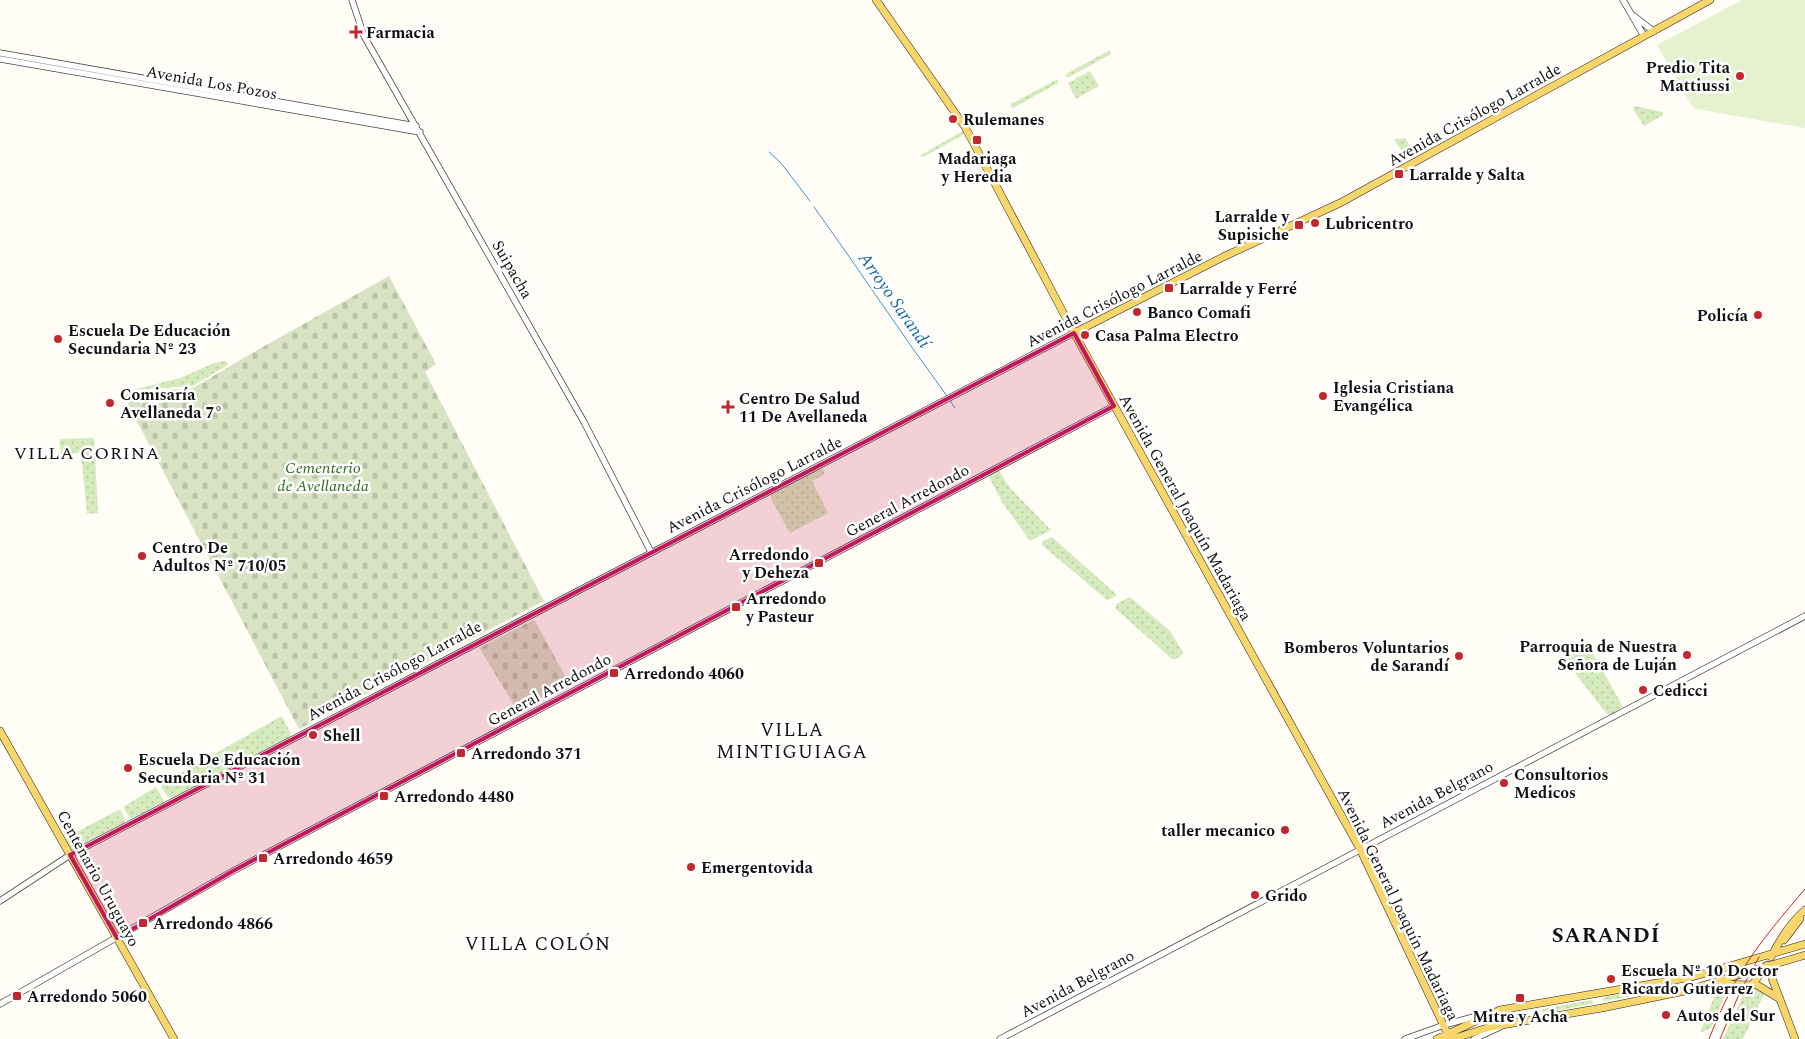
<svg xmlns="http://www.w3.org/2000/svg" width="1805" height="1039" font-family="Spectral,serif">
	<defs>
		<pattern id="green-dots" width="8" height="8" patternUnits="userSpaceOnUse" patternTransform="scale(1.25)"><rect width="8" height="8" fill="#d5ebbd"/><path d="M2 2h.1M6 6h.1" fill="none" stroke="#b6c8a1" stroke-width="1.8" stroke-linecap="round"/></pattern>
		<pattern id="cemetery-stones" width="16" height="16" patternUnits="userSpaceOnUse" patternTransform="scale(1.25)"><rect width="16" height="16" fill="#d9e3c4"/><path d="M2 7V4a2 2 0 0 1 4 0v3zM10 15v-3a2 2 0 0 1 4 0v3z" fill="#b9c2a7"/></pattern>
	</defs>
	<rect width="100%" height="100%" fill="#fffdf5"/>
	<path fill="url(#green-dots)" d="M1110 50 1111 54 1069 77H1066V74Z
		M1090 71 1099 86 1076 99 1068 83Z
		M1056 80H1058V83L1013 108 1011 107V104Z
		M1635 106 1662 112 1663 115 1644 126 1633 109Z
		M961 132H964L963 135 923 157 920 156 921 155Z
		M1405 138 1414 152 1406 158 1394 139Z
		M226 361 228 365 193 386 133 390 180 378 214 363Z
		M94 438 98 513 87 514 81 453 61 454 59 439Z
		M819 469 823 470 825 474 812 481 828 513 790 533 771 499V494Z
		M999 470 1010 488 1051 530 1030 541 1002 502 988 475Z
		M1052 537 1116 594V596L1107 600 1042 545 1043 541Z
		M1130 597 1170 631 1183 652 1182 655 1176 659H1172L1116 609V604Z
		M1588 647 1590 648 1622 705 1620 709 1610 715 1606 713 1565 660V657Z
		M280 717 283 718 291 734 290 737 172 798 168 797 161 787 163 783Z
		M156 787 163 799V803L133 818H130L123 807Z
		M120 809 125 820 124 824 73 850 71 849 66 840 67 837Z
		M1676 983 1678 985 1677 987 1605 1001 1602 1000 1604 997Z
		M1747 987 1765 990V992L1743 1039H1723Z
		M1716 992 1726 993 1711 1028 1700 1033Z
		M1591 1000 1593 1002 1591 1004 1544 1013 1541 1011 1542 1009Z"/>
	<path fill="url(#cemetery-stones)" d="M389 276 436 364 425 372 544 601 299 729 122 393 193 388 247 356Z
		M533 620 535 621 570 685V687L524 711 521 706 516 708 480 649 481 647Z"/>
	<path fill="#e6f2cf" d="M1742 0H1805V128L1696 109 1692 106 1657 45Z"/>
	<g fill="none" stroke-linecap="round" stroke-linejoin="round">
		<path stroke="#3f96cf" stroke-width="1" d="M769 152 781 163 810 201
			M814 207C859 269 901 334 947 396
			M949 399 955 408"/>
		<g stroke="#444" stroke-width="7">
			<path id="minor" d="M352 0 364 36 584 422 651 552
				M1623 0 1644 36
				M1634 16 1653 31
				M0 53 416 126
				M0 59 420 132
				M0 901 70 855 1074 333
				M0 1004 233 871 1114 406
				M1000 1039 1805 616
				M1405 1039 1444 1025 1488 1013
				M1474 1039 1502 1026"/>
		</g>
		<g stroke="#222" stroke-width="8">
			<path id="major" d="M876 0 965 127 1074 333 1360 849 1450 1039
				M1074 333 1223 257 1340 203 1710 0
				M0 731 174 1039
				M1784 940 1800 919
				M1771 957C1780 939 1790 923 1805 910
				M1767 965 1795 1039
				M1713 984 1757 985 1780 999
				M1753 984 1766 966
				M1494 1025 1501 1021 1500 1010
				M1437 1039 1500 1010 1692 977 1805 944
				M1452 1039 1490 1027 1602 1008 1685 991 1805 955"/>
		</g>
		<use href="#minor" stroke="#fff" stroke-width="5.5"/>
		<use href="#major" stroke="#f9d66b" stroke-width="7"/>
		<path stroke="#c4262e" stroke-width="1" d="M1709 1039C1719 1014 1730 989 1745 966 1762 939 1784 914 1805 889
			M1720 1039 1740 992 1759 957"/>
	</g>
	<path fill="#c2185b" fill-opacity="0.2" stroke="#c2185b" stroke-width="4" stroke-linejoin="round" d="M1074 333 1114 406 233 871 117 938 70 855Z"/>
	<g fill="#c4262e" stroke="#fff" stroke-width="2">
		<path d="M353.5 24.5h5v5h5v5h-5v5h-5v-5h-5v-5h5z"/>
		<circle cx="1740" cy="76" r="5"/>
		<circle cx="953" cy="119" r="5"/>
		<rect x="972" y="135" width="10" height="10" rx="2.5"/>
		<rect x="1394" y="169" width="10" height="10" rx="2.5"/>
		<circle cx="1315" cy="223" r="5"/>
		<rect x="1294" y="220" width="10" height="10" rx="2.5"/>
		<rect x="1164" y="283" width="10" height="10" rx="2.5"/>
		<circle cx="1137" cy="312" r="5"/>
		<circle cx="1758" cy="315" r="5"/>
		<circle cx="1085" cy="335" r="5"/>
		<circle cx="58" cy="339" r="5"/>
		<circle cx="1323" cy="396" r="5"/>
		<circle cx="110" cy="403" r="5"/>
		<path d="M725.5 399.5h5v5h5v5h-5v5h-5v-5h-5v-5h5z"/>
		<circle cx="142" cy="556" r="5"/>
		<rect x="814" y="558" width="10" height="10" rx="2.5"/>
		<rect x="731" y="602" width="10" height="10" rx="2.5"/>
		<circle cx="1687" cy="655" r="5"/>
		<circle cx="1459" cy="656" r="5"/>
		<rect x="609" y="668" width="10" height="10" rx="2.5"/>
		<circle cx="1643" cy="690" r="5"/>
		<circle cx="313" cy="735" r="5"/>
		<rect x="456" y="748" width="10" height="10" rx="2.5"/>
		<circle cx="128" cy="768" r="5"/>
		<circle cx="1504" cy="783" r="5"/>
		<rect x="379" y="791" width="10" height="10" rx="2.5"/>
		<circle cx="1285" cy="830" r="5"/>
		<rect x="258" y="853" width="10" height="10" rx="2.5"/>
		<circle cx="691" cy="867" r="5"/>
		<circle cx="1255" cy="895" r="5"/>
		<rect x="138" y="918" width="10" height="10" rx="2.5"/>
		<circle cx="1611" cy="979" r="5"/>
		<rect x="12" y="991" width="10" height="10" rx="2.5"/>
		<rect x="1515" y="993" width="10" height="10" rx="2.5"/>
		<circle cx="1666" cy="1015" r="5"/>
	</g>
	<g text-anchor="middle" stroke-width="5" stroke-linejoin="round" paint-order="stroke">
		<g font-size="16" font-weight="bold" fill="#111" stroke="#fff" text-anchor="start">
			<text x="366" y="38">Farmacia</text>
			<text x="1730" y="73" text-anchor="end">Predio Tita<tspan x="1730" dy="18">Mattiussi</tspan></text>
			<text x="963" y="125">Rulemanes</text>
			<text x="977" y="164" text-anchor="middle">Madariaga<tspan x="977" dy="18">y Heredia</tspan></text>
			<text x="1409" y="180">Larralde y Salta</text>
			<text x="1289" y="222" text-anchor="end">Larralde y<tspan x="1289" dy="18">Supisiche</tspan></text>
			<text x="1325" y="229">Lubricentro</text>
			<text x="1179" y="294">Larralde y Ferré</text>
			<text x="1147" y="318">Banco Comafi</text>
			<text x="1748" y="321" text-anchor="end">Policía</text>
			<text x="68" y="336">Escuela De Educación<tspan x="68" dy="18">Secundaria Nº 23</tspan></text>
			<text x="1095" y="341">Casa Palma Electro</text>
			<text x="1333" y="393">Iglesia Cristiana<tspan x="1333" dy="18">Evangélica</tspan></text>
			<text x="120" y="400">Comisaría<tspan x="120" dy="18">Avellaneda 7°</tspan></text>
			<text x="739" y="404">Centro De Salud<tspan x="739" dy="18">11 De Avellaneda</tspan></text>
			<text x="152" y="553">Centro De<tspan x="152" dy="18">Adultos Nº 710/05</tspan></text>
			<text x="809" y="560" text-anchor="end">Arredondo<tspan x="809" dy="18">y Deheza</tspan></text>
			<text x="746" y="604">Arredondo<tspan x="746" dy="18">y Pasteur</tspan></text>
			<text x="1677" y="652" text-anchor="end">Parroquia de Nuestra<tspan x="1677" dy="18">Señora de Luján</tspan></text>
			<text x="1449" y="653" text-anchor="end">Bomberos Voluntarios<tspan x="1449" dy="18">de Sarandí</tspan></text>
			<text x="624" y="679">Arredondo 4060</text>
			<text x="1653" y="696">Cedicci</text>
			<text x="323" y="741">Shell</text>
			<text x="471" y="759">Arredondo 371</text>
			<text x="138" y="765">Escuela De Educación<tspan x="138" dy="18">Secundaria Nº 31</tspan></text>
			<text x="1514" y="780">Consultorios<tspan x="1514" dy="18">Medicos</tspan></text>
			<text x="394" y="802">Arredondo 4480</text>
			<text x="1275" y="836" text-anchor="end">taller mecanico</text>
			<text x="273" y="864">Arredondo 4659</text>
			<text x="701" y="873">Emergentovida</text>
			<text x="1265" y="901">Grido</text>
			<text x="153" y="929">Arredondo 4866</text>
			<text x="1621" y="976">Escuela Nº 10 Doctor<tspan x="1621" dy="18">Ricardo Gutierrez</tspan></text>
			<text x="27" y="1002">Arredondo 5060</text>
			<text x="1676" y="1021">Autos del Sur</text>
			<text x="1520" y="1022" text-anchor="middle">Mitre y Acha</text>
		</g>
		<g font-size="16" fill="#111" stroke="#fff">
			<text transform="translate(212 82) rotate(10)" y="6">Avenida Los Pozos</text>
			<text transform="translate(1474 114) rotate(-29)" y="6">Avenida Crisólogo Larralde</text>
			<text transform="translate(513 269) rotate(60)" y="6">Suipacha</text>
			<text transform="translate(1114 298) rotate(-27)" y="6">Avenida Crisólogo Larralde</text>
			<text transform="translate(754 484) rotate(-27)" y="6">Avenida Crisólogo Larralde</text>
			<text transform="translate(907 500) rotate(-28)" y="6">General Arredondo</text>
			<text transform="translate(1186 507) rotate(61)" y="6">Avenida General Joaquín Madariaga</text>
			<text transform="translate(394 670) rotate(-28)" y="6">Avenida Crisólogo Larralde</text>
			<text transform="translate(549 689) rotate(-28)" y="6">General Arredondo</text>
			<text transform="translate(1436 794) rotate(-28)" y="6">Avenida Belgrano</text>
			<text transform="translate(99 878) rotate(61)" y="6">Centenario Uruguayo</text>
			<text transform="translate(1399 904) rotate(64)" y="6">Avenida General Joaquín Madariaga</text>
			<text transform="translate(1077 983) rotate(-28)" y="6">Avenida Belgrano</text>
		</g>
		<g font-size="16" font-style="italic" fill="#2f6b1f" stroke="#fff">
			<text x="323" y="473">Cementerio<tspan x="323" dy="18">de Avellaneda</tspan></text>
		</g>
		<g font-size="18" font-style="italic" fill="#1768a6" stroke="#fff">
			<text transform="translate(895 300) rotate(55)" y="6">Arroyo Sarandí</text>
		</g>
		<g font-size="18" letter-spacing="1" fill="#111" stroke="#fff">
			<text x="87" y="459">VILLA CORINA</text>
		</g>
		<g font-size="19" letter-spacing="1" fill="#111" stroke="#fff">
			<text x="792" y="736">VILLA<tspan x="792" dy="22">MINTIGUIAGA</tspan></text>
			<text x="538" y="950">VILLA COLÓN</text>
		</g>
		<g font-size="21" font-weight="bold" letter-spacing="1" fill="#111" stroke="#fff">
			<text x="1606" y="942">SARANDÍ</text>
		</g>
	</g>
</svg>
